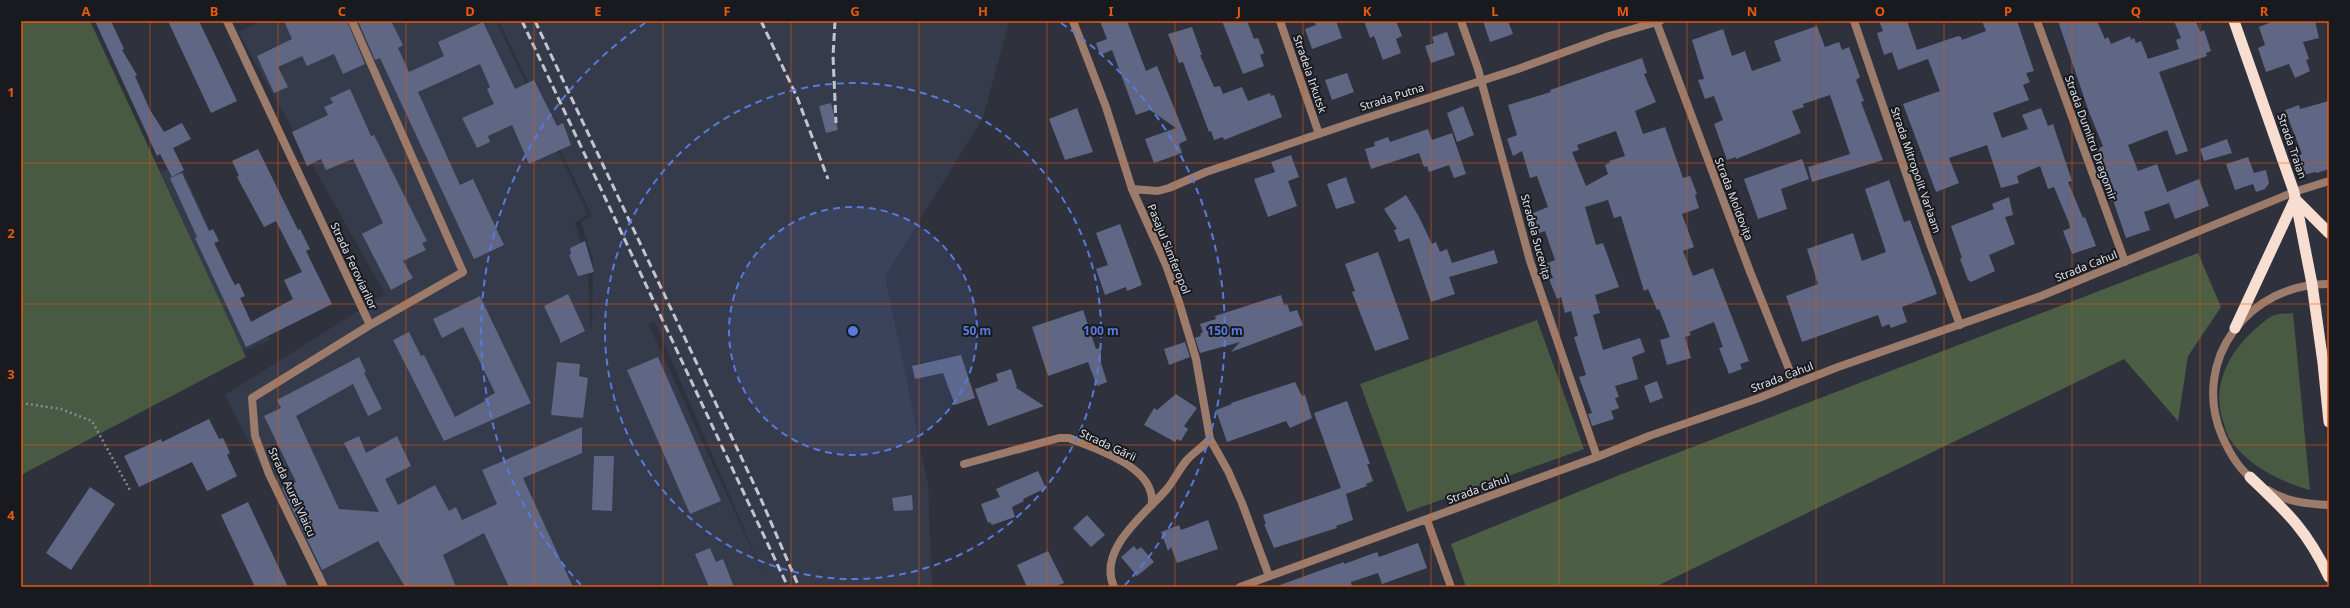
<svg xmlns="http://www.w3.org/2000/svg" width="2350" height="608" font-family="'Noto Sans',sans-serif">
	<rect width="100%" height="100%" fill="#2f323d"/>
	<path fill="#363b4b" d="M261 21H496L588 214 575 223 588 265 590 328 592 326 593 259 581 222 592 216 499 21H1009L983 118 885 276 928 485 932 587H769L655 322 645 326 649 325 769 587H322L225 395 385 294 238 32Z
		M180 164 251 322 260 318 270 340 243 351 161 172Z"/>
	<path fill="#485a41" d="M21 21H90L246 357 21 475Z
		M2293 313 2310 490C2279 481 2248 466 2229 438 2227 434 2225 428 2224 424 2211 388 2227 355 2253 331 2259 326 2268 317 2275 315 2281 313 2288 314 2293 313Z
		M1537 320 1584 449 1407 512 1360 384Z"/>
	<path fill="#4c5f45" d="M2198 253 2221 307 2188 356 2178 421 2124 359 1655 587H1466L1451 544 1617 476Z"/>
	<path fill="#5f6784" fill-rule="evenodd" d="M95 21H111L124 49 122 50 137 75 135 76 150 110 164 132 182 123 191 139 173 148 184 170 172 177 160 154 157 156Z
		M168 21H199L237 101 211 113Z
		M284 21H347L365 64 343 74 334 54 307 66 302 56 278 67 288 87 274 93 257 56 292 39Z
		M358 21H391L403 45 398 48 409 72 444 56 438 42 483 22 515 89 534 80 557 126 563 123 571 145 529 164 512 125 488 136 490 142 477 148 462 118 494 104 487 89 490 87 480 64 418 92 460 185 473 179 504 245 474 259 380 58 375 60Z
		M1100 21H1127L1146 71 1157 66 1187 140 1179 144 1182 153 1154 163 1145 139 1176 128 1150 110 1136 115 1112 50 1100 55 1096 43 1107 39Z
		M1222 21H1247L1254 39 1258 38 1264 53 1260 55 1264 66 1243 74Z
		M1314 21H1336L1342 38 1312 49 1305 29 1316 25Z
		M1364 21H1396L1402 36 1396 39 1401 53 1383 60 1374 36 1370 38Z
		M1483 21H1508L1513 34 1490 42Z
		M1879 21H1907L1917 50 1958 36 1961 37 1962 40 1986 31 1982 21H2017L2034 71 2026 73 2030 82 2023 85 2029 100 1993 113 2002 138 2028 129 2022 115 2041 108 2048 126 2053 124 2072 181 2068 182 2083 218 2085 217 2096 246 2072 254 2063 231 2070 228 2069 223 2054 187 2048 189 2040 166 2017 176 2019 183 2001 188 1987 145 1949 158 1959 183 1936 192 1903 104 1940 91 1928 59 1898 70 1892 52 1884 55 1877 33 1883 31Z
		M2058 21H2097L2105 39 2108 37 2111 44 2130 36 2131 40 2134 38 2136 43 2141 41 2148 59 2179 49 2176 40 2181 38 2174 21H2196L2200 32 2204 30 2211 51 2206 53 2207 56 2159 72 2188 151 2176 155 2167 130 2128 145 2138 171 2157 164 2167 192 2199 179 2209 206 2175 219 2169 203 2144 212 2150 230 2126 238 2113 200 2111 201 2102 174 2106 173 2097 150 2103 146 2089 112Z
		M2274 21H2315L2319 38 2303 42 2309 59 2306 60 2310 71 2295 78 2289 64 2266 72 2258 48 2265 45 2259 27Z
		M1817 26 1825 47 1839 42 1842 50 1849 47 1860 77 1856 80 1864 101 1861 102 1883 160 1812 182 1808 167 1850 154 1830 95 1803 104 1804 107 1792 111 1801 133 1736 159V157L1727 160 1714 124 1723 120 1714 96 1705 99 1698 80 1704 79 1692 40 1723 29 1732 56 1745 51 1752 71 1781 61 1774 41Z
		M1192 27 1202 55H1200L1214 87 1220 86 1223 94 1242 87 1248 101 1270 93 1271 96 1274 95 1282 117 1224 140 1223 137 1214 140 1211 131 1209 132 1183 62 1179 63 1168 34Z
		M1447 32 1455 55 1431 63 1425 46 1434 43 1432 37Z
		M1642 58 1647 73 1644 74 1656 102 1635 111 1643 134 1665 127 1683 178 1690 176 1697 194 1695 195 1699 208 1682 214 1694 247 1683 251 1693 276 1713 268 1749 361 1740 364 1742 369 1729 374 1719 348 1723 347 1714 322 1689 332 1691 335 1685 337 1691 358 1667 365 1660 340 1670 337 1659 309 1657 310 1648 289 1644 291 1621 216 1614 218 1608 200 1585 207 1596 245 1603 243 1619 287 1595 295 1600 313 1593 315 1603 350 1640 338 1645 352 1632 357 1638 379 1615 386 1619 397 1615 398 1619 408 1611 411 1614 419 1592 426 1588 414 1592 413 1579 377 1586 375 1574 337 1578 336 1571 311 1565 313 1561 297 1557 299 1549 279 1553 278 1547 263 1555 260 1545 231 1537 234 1528 215 1548 207 1537 176 1530 178 1522 151 1513 156 1507 139 1517 135 1508 105 1551 92 1550 90ZM1616 131 1625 156 1609 161 1610 163 1605 165 1608 174 1586 186 1572 152 1579 150 1577 145Z
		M1347 73 1354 92 1332 100 1325 80Z
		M350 89 371 136 374 135 427 241 422 243 426 250 403 261 413 278 391 290 362 234 383 223 353 159 326 170 321 159 307 166 292 132 328 115 324 107 333 103 330 98Z
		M2329 101V169L2317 173 2316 172 2303 175 2295 157 2302 154 2285 110 2299 105 2300 109Z
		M831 103 838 130 826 133 819 106Z
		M1463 106 1474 135 1457 142 1447 113Z
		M1077 108 1093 152 1065 160 1049 119Z
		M1428 129 1432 140 1452 133 1466 174 1454 178 1449 165 1429 172 1427 166 1424 167 1419 153 1371 169 1365 149 1375 146 1374 142 1388 137 1390 142Z
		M2227 139 2232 153 2204 161 2200 149Z
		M258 149 298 230 300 229 310 249 306 251 332 304 246 347 195 238 197 237 170 178 182 173 209 231 213 229 219 241 214 243 231 278 235 285 239 283 245 296 240 298 251 322 293 299 284 280 302 272 276 221 264 227 237 177 239 176 232 161Z
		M1291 155 1299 177 1288 181 1297 206 1268 217 1254 179 1275 172 1271 162Z
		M2248 157 2254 173 2266 170 2269 183 2265 189 2256 192 2253 184 2235 190 2226 164Z
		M1802 159 1809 179 1781 189 1787 209 1758 219 1744 179Z
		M1346 177 1355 203 1336 209 1327 184Z
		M1889 180 1904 222 1910 220 1937 294 1902 307 1907 322 1891 328 1889 324 1882 327 1878 315 1802 342 1786 296 1818 284 1807 249 1853 233 1862 261 1886 252 1865 189Z
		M1406 195 1418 215 1432 244 1436 242 1440 252 1447 249 1452 263 1494 250 1498 263 1449 277 1455 294 1431 302 1409 238 1399 242 1394 230 1397 229 1384 209Z
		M2009 197 2013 215 2005 217 2015 244 1989 255 1995 271 1971 282 1968 280 1960 259 1962 258 1951 226 1994 209 1992 204Z
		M1120 224 1142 285 1127 291 1126 287 1105 295 1096 269 1108 265 1096 233Z
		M585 241 594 272 578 276 569 255 571 254 570 248Z
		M1378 252 1409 339 1375 351 1352 292 1355 291 1345 264Z
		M568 294 585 331 560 343V340L544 306Z
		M1281 295 1284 305 1287 304 1290 312 1297 310 1303 325 1231 352 1240 342 1200 353 1195 338 1201 336 1200 334 1203 332 1200 324 1216 319 1215 316Z
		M480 296 531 403 444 441 393 340 409 332 421 356 424 355 455 417 485 401 484 399 495 393 463 327 442 338 433 319Z
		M1083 310 1096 349 1101 348V363L1107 382 1097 386 1088 362 1048 376 1032 327Z
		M1185 342 1190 357 1169 365 1164 349Z
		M961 355 975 398 955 405 943 373 915 379 912 366Z
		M359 357 366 372 364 373 382 409 368 416 353 384 296 416 339 509 379 512 344 443 359 436 366 453 397 436 411 466 385 479 398 505 435 485 449 511 456 507 462 520 497 504 482 470 582 427V453L523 478 573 587H509L484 533 443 555 456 587H405L378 541 322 570 282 488 296 482 264 416 281 408 277 400Z
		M658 357 721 501 690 514 627 370Z
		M557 362 580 364 579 376 588 378 583 418 551 415Z
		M1011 369 1017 387H1015L1044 406 988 426 975 389 998 381 996 374Z
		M1657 381 1663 398 1650 403 1644 386Z
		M1295 382 1302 396 1305 395 1312 418 1290 428 1286 421 1227 442 1216 410 1232 404 1231 403Z
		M1176 394 1197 408 1184 426 1188 429 1181 441 1177 439 1175 442 1144 425 1154 408 1157 410Z
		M1347 401 1370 464H1367L1373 481 1366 484 1367 486 1346 494 1353 520 1336 526 1337 528 1274 548 1264 524H1266L1263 515 1341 488 1314 413Z
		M209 419 219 439 223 438 230 453 227 455 237 476 207 491 192 462 139 487 124 456 161 439 162 442Z
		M594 456H614L612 511 592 510Z
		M1038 471 1046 488 1023 499 1024 501 1012 507 1015 517 992 525 990 522 988 523 981 504 1000 497 996 489Z
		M90 487 115 504 71 570 46 553Z
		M912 495 913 510 894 511 892 498Z
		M248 502 254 515 288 587H255L221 515Z
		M1087 515 1105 535 1091 547 1073 528Z
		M1208 520 1218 549 1177 563 1171 547 1168 551 1161 532 1179 525 1181 530Z
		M1418 543 1427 568 1382 584 1378 573 1351 582 1352 587H1281L1280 585 1344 562V564L1377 552 1379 557Z
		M1134 546 1137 550 1141 547 1154 562 1137 576 1121 557Z
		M710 548 716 562 723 559 734 587H709L695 554Z
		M1048 551 1064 583 1054 587H1027L1017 565Z"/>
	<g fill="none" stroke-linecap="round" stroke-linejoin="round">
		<path stroke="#878a93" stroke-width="2.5" stroke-dasharray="2 3" stroke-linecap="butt" d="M21 403 61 409 92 421 131 492"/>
		<path stroke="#9c7b6a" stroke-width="8" d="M227 21 370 325 463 272 352 21
			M1073 21 1106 107 1132 189 1166 265 1179 302 1196 359 1210 439 1228 471 1242 503 1269 576
			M1280 21 1319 134
			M1461 21 1478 69 1530 261 1597 457
			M1656 21 1749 269 1795 384
			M1854 21 1929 241 1960 325
			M2037 21 2125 262
			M1132 189 1158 191 1169 188 1206 172 1357 121 1518 69 1609 36 1660 21
			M964 464 1059 438H1069C1098 450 1153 466 1152 502
			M2254 480C2239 470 2229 452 2222 436 2190 360 2249 283 2329 284
			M2268 490C2286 502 2308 504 2329 505
			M1427 520 1451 587
			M324 587 269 474 255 436 252 398 370 325
			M1114 587C1097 550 1144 515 1166 490 1174 481 1179 469 1187 460 1194 452 1203 447 1210 439
			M1240 587 1597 457 1649 436 1759 398 1838 367 2041 296 2294 192 2329 181"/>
		<path stroke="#f8ded0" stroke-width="11" d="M2234 21 2294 192 2312 284 2323 363 2329 422
			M2235 328 2295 199 2329 233
			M2250 477C2287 512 2307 530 2329 577"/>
		<path stroke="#c3c5cd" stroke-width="3" stroke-dasharray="8 4" stroke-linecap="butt" d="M522 21 788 587
			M535 21 760 497 799 587
			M761 21 797 97 828 179
			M835 21 833 56 836 123"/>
	</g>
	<path fill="none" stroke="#e8590c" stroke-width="1" stroke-opacity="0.55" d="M150 21V587M278 21V587M406 21V587M534 21V587M663 21V587M791 21V587M919 21V587M1047 21V587M1175 21V587M1303 21V587M1431 21V587M1559 21V587M1687 21V587M1816 21V587M1944 21V587M2072 21V587M2200 21V587M21 163H2329M21 304H2329M21 445H2329"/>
	<circle cx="853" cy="331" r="124" fill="#587add" fill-opacity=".12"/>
	<g fill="none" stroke="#587add" stroke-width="2" stroke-dasharray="7 5">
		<circle cx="853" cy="331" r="124"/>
		<circle cx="853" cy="331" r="248"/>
		<path d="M581 585A372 372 0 0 1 645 23M1061 23A372 372 0 0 1 1125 585"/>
	</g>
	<g text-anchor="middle" stroke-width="4" stroke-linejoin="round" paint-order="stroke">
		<g font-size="11" fill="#e0e2e9" stroke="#191a1f">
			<text transform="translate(1310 74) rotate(71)" y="4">Stradela Irkutsk</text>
			<text transform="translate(1392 97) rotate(-18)" y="4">Strada Putna</text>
			<text transform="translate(2091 138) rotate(70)" y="4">Strada Dumitru Dragomir</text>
			<text transform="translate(2292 146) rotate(71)" y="4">Strada Trаian</text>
			<text transform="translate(1916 170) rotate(71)" y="4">Strada Mitropolit Varlaam</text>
			<text transform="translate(1734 199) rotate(69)" y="4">Strada Moldovița</text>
			<text transform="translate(1536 237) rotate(75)" y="4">Stradela Sucevița</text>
			<text transform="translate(1169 249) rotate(68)" y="4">Pasajul Simferopol</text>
			<text transform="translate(354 266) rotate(65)" y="4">Strada Feroviarilor</text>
			<text transform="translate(2086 266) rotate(-22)" y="4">Strada Cahul</text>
			<text transform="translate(1782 377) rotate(-21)" y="4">Strada Cahul</text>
			<text transform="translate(1108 445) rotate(25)" y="4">Strada Gării</text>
			<text transform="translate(1478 489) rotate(-20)" y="4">Strada Cahul</text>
			<text transform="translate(292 492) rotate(65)" y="4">Strada Aurel Vlaicu</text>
		</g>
	</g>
	<circle cx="853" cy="331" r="6" fill="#587add" stroke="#191a1f" stroke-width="2"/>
	<g font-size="12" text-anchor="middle" font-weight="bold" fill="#587add" stroke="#191a1f" stroke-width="4" stroke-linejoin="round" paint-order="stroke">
		<text x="977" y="335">50 m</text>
		<text x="1101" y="335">100 m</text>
		<text x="1225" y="335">150 m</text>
	</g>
	<rect width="2350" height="608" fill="none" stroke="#191a1f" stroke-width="44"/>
	<rect x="22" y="22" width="2306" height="564" fill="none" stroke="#e8590c" stroke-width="1.5"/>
	<g font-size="13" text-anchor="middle" font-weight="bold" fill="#e8590c">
		<text x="86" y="16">A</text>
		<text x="214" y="16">B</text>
		<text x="342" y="16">C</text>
		<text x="470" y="16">D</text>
		<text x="598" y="16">E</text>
		<text x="727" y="16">F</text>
		<text x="855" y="16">G</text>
		<text x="983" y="16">H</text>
		<text x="1111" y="16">I</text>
		<text x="1239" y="16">J</text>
		<text x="1367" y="16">K</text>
		<text x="1495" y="16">L</text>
		<text x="1623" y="16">M</text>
		<text x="1752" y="16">N</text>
		<text x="1880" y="16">O</text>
		<text x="2008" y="16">P</text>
		<text x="2136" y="16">Q</text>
		<text x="2264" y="16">R</text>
		<text x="11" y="97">1</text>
		<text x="11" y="238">2</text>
		<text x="11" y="379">3</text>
		<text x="11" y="520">4</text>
	</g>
</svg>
